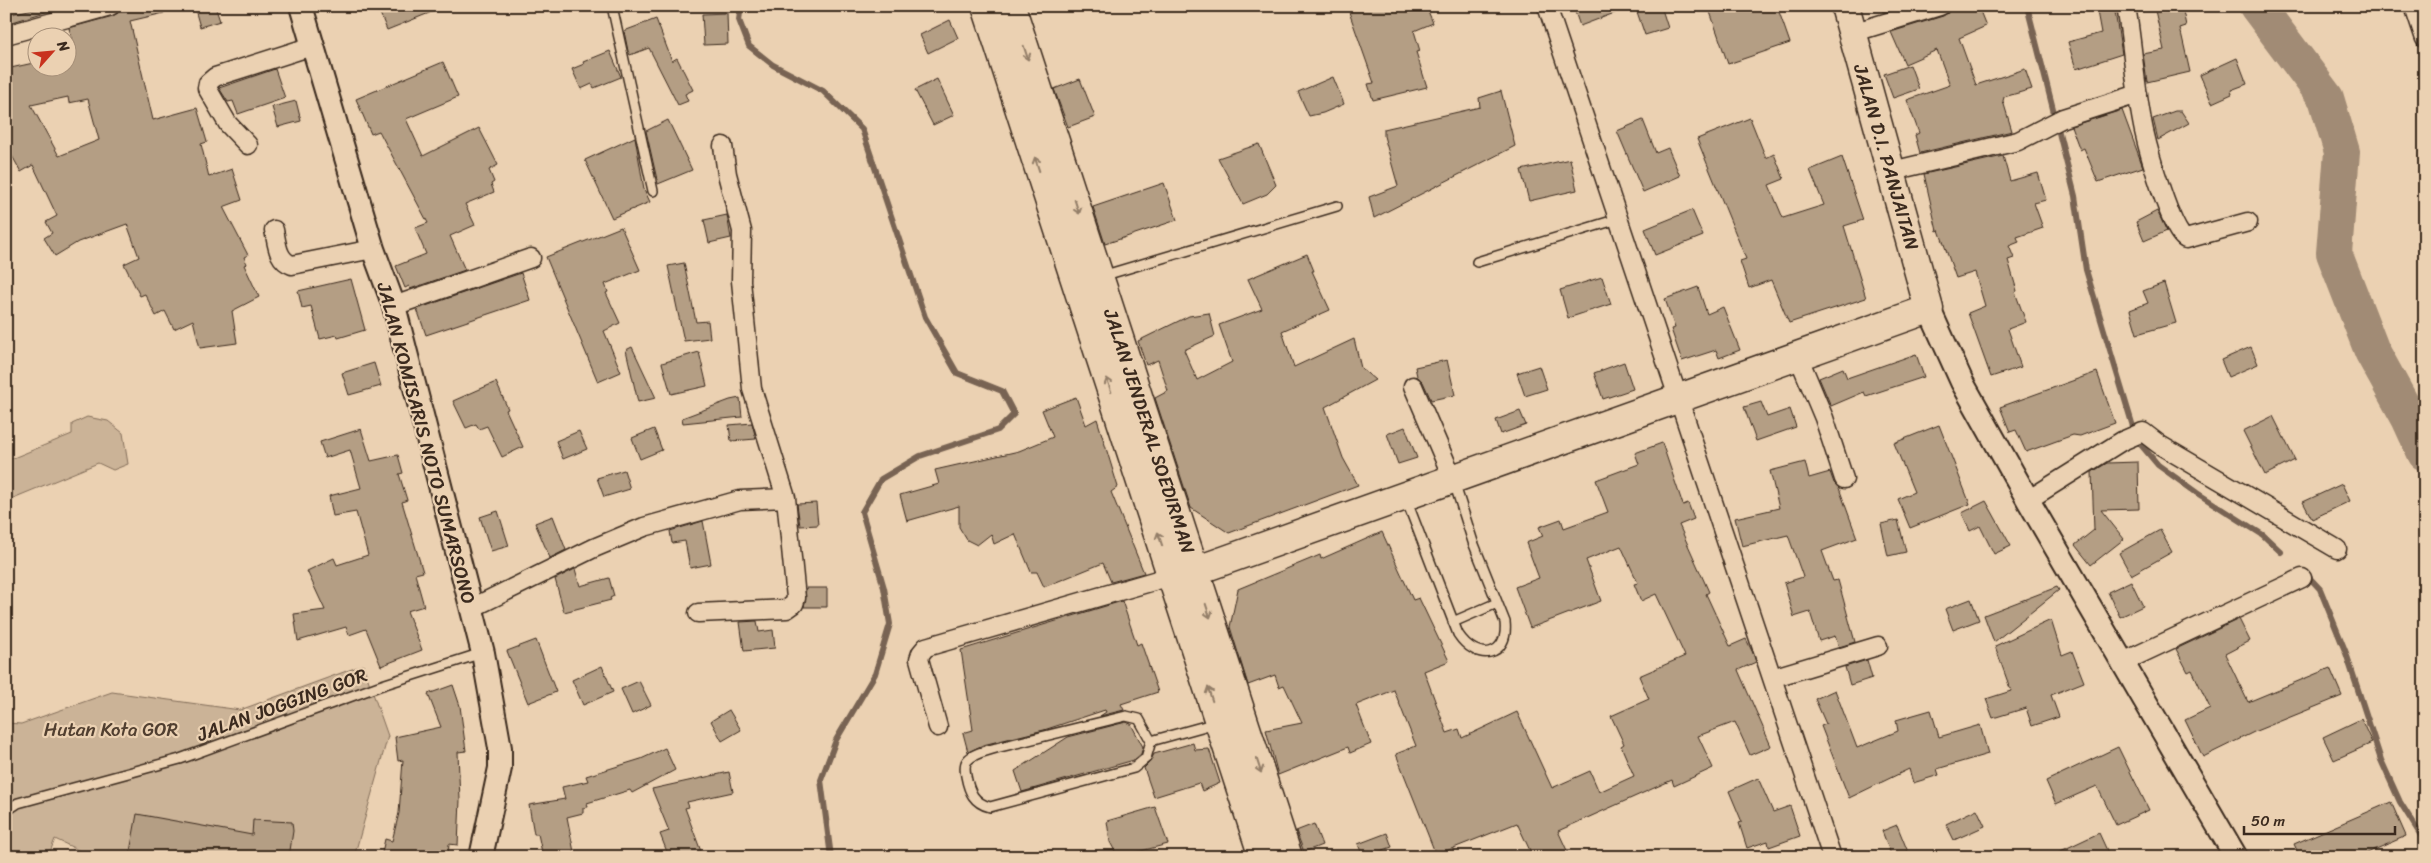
<svg xmlns="http://www.w3.org/2000/svg" width="2431" height="863" font-family="Sriracha,sans-serif">
	<rect width="100%" height="100%" fill="#ebd1b2"/>
	<filter id="ink" filterUnits="userSpaceOnUse"><feTurbulence type="fractalNoise" baseFrequency=".02" numOctaves="2"/><feDisplacementMap in="SourceGraphic" scale="10" xChannelSelector="R" yChannelSelector="G"/><feConvolveMatrix kernelMatrix="1 2 1 2 8 2 1 2 1" color-interpolation-filters="sRGB"/></filter>
	<g filter="url(#ink)">
		<path fill="#cbb397" stroke="#836e5a" d="M87 417 108 421 123 433 128 464 113 470 98 463 6 501V461L72 434V424Z
			M363 665 388 736 354 857H93L55 839 48 857H6V723L21 724 112 692 240 710Z"/>
		<g fill="none" stroke-linecap="round" stroke-linejoin="round">
			<path stroke="#786452" stroke-width="6" d="M741 6 739 20 749 46 773 65 823 91 862 129 925 317 957 373 1002 391 1014 414 998 430 920 456 881 479 862 512 884 588 890 624 875 674 836 740 821 780 831 857
				M2027 6 2075 196 2086 270 2137 440 2158 465 2197 493 2263 535 2281 552
				M2306 574 2320 589 2346 653 2381 760 2400 802 2425 842"/>
			<path stroke="#a18b74" stroke-width="36" d="M2257 6 2326 98 2342 152 2334 253 2372 351 2409 418 2425 453"/>
		</g>
		<path fill="#b49e84" stroke="#3b2a1e" fill-rule="evenodd" d="M47 6H65L6 24V15Z
			M120 6H163L164 13 130 21 153 120 197 108 207 142 201 144 209 177 232 169 242 200 223 207 248 255 244 257 247 264 244 265 259 297 232 311 237 343 200 348 193 320 174 329 165 311 156 316 145 294 140 296 124 264 139 257 127 224 78 242 55 256 44 238 52 233 46 222 57 216 33 165 21 172 6 145V69L38 62V68H68V57L76 55 69 28 113 16 118 13ZM68 97 69 103 88 99 99 140 59 156 31 105Z
			M194 6H215L220 21 200 27Z
			M377 6H444V7L387 30Z
			M1362 6H1426L1433 23 1414 31 1420 51 1416 52 1427 87 1373 100 1368 84 1374 83 1349 12Z
			M1573 6H1628V8L1580 26Z
			M1635 6H1661L1668 28 1645 35Z
			M1708 6H1777L1790 43 1728 64Z
			M1881 6H1903L1883 12Z
			M1950 6H1978L1986 26 1959 38 1976 85 2025 69 2032 89 2004 97 2003 101 2012 131 1920 153 1915 135 1919 133 1907 100 1950 85 1937 50 1905 64 1891 32 1943 16 1948 13Z
			M2096 6H2114L2122 54 2076 69 2068 42 2101 33Z
			M2154 6H2182L2186 26 2180 28 2190 72 2147 82 2143 54 2164 50Z
			M727 13 728 44 704 45 702 14Z
			M656 19 672 61 677 58 693 90 685 94 688 101 678 105 649 48 630 55 628 51 624 31Z
			M950 20 958 38 928 53 920 35Z
			M610 51 621 77 594 88 592 84 581 89 572 69 584 64 583 62Z
			M2237 58 2247 84 2231 90 2232 94 2212 103 2200 75Z
			M443 62 458 97 406 119 423 156 479 128 498 165 489 170 494 182 491 184 494 192 465 204 475 225 450 236 465 270 410 289 409 286 405 288 396 266 426 254 415 228 428 223 379 131 371 134 356 99Z
			M1910 65 1919 89 1893 98 1884 74Z
			M275 69 285 98 238 114 233 101 228 102 219 88Z
			M1333 77 1344 104 1323 113 1309 116 1298 92Z
			M937 79 954 115 933 125 915 90Z
			M1080 79 1095 117 1068 127 1054 89Z
			M1501 91 1515 146 1374 218 1369 197 1398 186 1384 136V129L1480 107 1479 98Z
			M296 101 301 121 278 127 272 107Z
			M2122 110 2143 167 2098 182 2084 148 2080 150 2071 126Z
			M2175 111H2181L2189 123 2158 140 2153 119Z
			M1750 118 1766 158 1774 154 1784 179 1769 185 1783 218 1824 205 1810 170 1842 157 1863 220 1844 226 1866 298 1789 323 1771 280 1749 288 1740 261 1746 259 1697 139Z
			M668 120 692 170 658 184 646 131Z
			M1643 120 1656 153 1668 148 1680 176 1643 192 1617 131Z
			M635 137 644 189 650 202 612 218 585 160Z
			M1259 144 1276 185 1267 194 1243 204 1218 158Z
			M2003 156 2010 181 2038 173 2046 200 2034 203 2043 228 2017 237 2019 242 2009 246 2014 258 2008 260 2017 291 2015 292 2026 322 2008 329 2021 367 1991 377 1968 313 1985 306 1975 272 1956 278 1939 230 1937 231 1924 174Z
			M1570 159 1577 190 1529 201 1521 170Z
			M1164 183 1177 220 1105 244 1093 207Z
			M1692 210 1703 236 1655 255 1645 229Z
			M2157 211 2167 231 2144 241 2136 222Z
			M727 215 731 238 709 243 704 220Z
			M621 227 640 270 605 284 608 292 606 293 620 323 604 331 621 372 598 382 546 257Z
			M1307 254 1314 271H1312L1330 310 1282 331 1294 367 1354 339 1361 368 1375 380 1325 407 1343 458 1358 485 1229 533 1191 508 1155 398 1168 391 1158 360 1146 365 1138 341 1189 316 1209 313 1215 336 1184 350 1197 380 1232 362 1219 325 1262 309 1248 279Z
			M684 263 696 322 708 321 710 338 684 341 668 266Z
			M521 273 530 300 426 335 417 309Z
			M1602 277 1611 304 1568 318 1560 290Z
			M351 279 365 330 338 338 337 335 320 339 311 306 302 308 298 291Z
			M2164 283 2176 323 2137 334 2130 310 2148 303 2143 291Z
			M1698 287 1707 314 1723 307 1740 350 1719 358 1716 350 1682 361 1671 329 1675 328 1665 299Z
			M632 347 656 398 638 402 626 350Z
			M2251 347 2258 364 2228 377 2221 360Z
			M699 352 707 386 671 394 662 363Z
			M1916 354 1924 377 1866 396 1864 392 1831 406 1819 378 1843 368 1847 378Z
			M1447 360 1455 395 1431 400 1423 382 1417 376 1415 367Z
			M1624 362 1633 389 1603 399 1594 373Z
			M374 363 381 386 349 395 342 373Z
			M1539 366 1547 389 1525 396 1517 373Z
			M2097 372 2115 423 2080 436 2073 435 2026 452 2016 430 2010 432 2000 407Z
			M496 382 508 409 506 410 523 447 502 457 487 426 479 429 476 424 466 428 453 401Z
			M1076 397 1086 425 1097 419 1118 487 1111 492 1144 573 1111 582 1103 563 1044 587 1037 572H1031L1015 534 994 544 991 534 977 545 967 540 959 527V506L907 521 900 495 939 484 935 470 1019 451 1053 437 1042 410Z
			M740 398 742 417 683 423 682 418 730 400Z
			M1761 402 1767 417 1790 409 1796 427 1756 441 1744 407Z
			M1520 411 1526 425 1501 434 1496 420Z
			M2273 416 2295 460 2265 475 2243 431Z
			M752 423 756 439 731 441 729 425Z
			M1939 425 1970 504 1910 528 1898 499 1914 492 1894 443Z
			M1405 427 1417 458 1398 464 1387 434Z
			M361 429 371 461 398 455 403 473 399 474 407 500 402 502 423 572 415 574 424 606 407 611 422 650 381 666 366 629 349 635 346 627 298 641 294 614 325 610 307 571 334 558 337 565 368 555 356 512 333 516 329 496 361 488 350 450 325 458 320 442Z
			M654 429 662 450 640 459 632 438Z
			M579 431 587 449 563 459 556 441Z
			M1662 443 1683 505 1688 503 1694 519 1679 525 1709 592 1706 594 1730 646 1746 639 1753 653 1756 662 1738 670 1771 746 1750 755 1735 722 1698 736 1713 768 1674 786 1672 780 1558 831 1570 857H1533L1517 823 1436 855 1396 754 1416 746 1394 690 1356 705 1371 744 1350 753 1348 747 1278 775 1266 730 1302 723 1284 685 1279 687 1275 675 1248 685 1230 627 1238 589 1320 555 1321 559 1382 532 1413 600 1419 598 1449 661 1424 671 1447 733 1459 729 1462 738 1517 712 1552 788 1590 771 1599 792 1634 776 1621 746 1624 744 1611 716 1649 699 1639 676 1685 656 1656 594 1641 601 1634 584 1638 583 1621 546 1586 560 1601 601 1530 628 1515 587 1539 578 1526 543 1543 536 1539 527 1561 519 1564 528 1608 512 1596 480 1639 464 1635 453Z
			M1805 462 1809 478 1830 472 1834 483 1839 488 1857 538 1822 551 1833 581 1838 580 1855 642 1839 647 1835 636 1819 641 1810 612 1794 617 1784 583 1803 577 1788 535 1742 546 1735 518 1779 508 1770 471Z
			M2138 462 2139 509 2101 510 2124 539 2091 565 2075 545 2094 530 2092 472 2107 463Z
			M624 470 630 489 604 497 597 478Z
			M2342 484 2350 501 2312 519 2303 502Z
			M1986 501 2011 546 1994 554 1980 526 1970 531 1962 513Z
			M816 503 818 525 800 526 797 504Z
			M498 511 509 546 491 551 480 517Z
			M553 516 566 550 550 558 535 523Z
			M1898 520 1906 552 1888 556 1881 524Z
			M703 521 711 564 690 568 685 541 672 543 670 531Z
			M2160 530 2172 552 2131 575 2119 553Z
			M575 569 580 586 609 578 614 596 610 598 611 600 564 612 555 579Z
			M2131 581 2143 606 2120 617 2108 592Z
			M2057 587 2059 590 1994 642 1984 615Z
			M806 588H827V607H804Z
			M1971 599 1979 620 1953 630 1945 609Z
			M1122 601 1137 645 1141 643 1158 692 1121 704 1124 710 1100 716 1106 712 1105 710 1044 730 983 745 968 752 963 733 973 730 961 650Z
			M2239 619 2250 641 2225 654 2248 702 2330 668 2342 696 2256 731 2203 757 2185 720 2210 708 2192 670 2188 672 2176 649Z
			M2051 620 2062 655 2072 651 2084 682 2051 695 2059 717 2032 726 2026 708 1993 718 1986 699 2011 691 1995 646Z
			M757 621 759 632 773 630 775 648 744 651 740 622Z
			M536 640 556 692 528 703 507 651Z
			M1867 660 1872 678 1850 685 1845 667Z
			M602 666 613 692 583 705 572 680Z
			M639 681 651 705 632 714 621 689Z
			M453 685 460 706 466 751 458 752 460 800 458 845 449 844 448 857H381L385 839 392 841 399 813 403 760 398 761 395 737 441 727 428 694Z
			M1835 690 1857 748 1898 731 1896 720 1931 710 1939 737 1980 725 1988 754 1937 769 1939 775 1913 783 1909 769 1849 798 1821 726 1826 724 1815 699Z
			M729 710 741 730 722 741 711 721Z
			M2361 719 2372 743 2334 760 2323 737Z
			M1126 722 1131 724 1143 747 1141 754 1134 760 1022 792 1015 771 1068 737Z
			M1193 743 1195 750 1209 749 1220 783 1202 791 1199 783 1154 797 1144 768 1150 762 1154 754Z
			M2118 747 2149 810 2116 825 2097 786 2056 804 2046 781Z
			M665 748 675 770 632 793 630 790 587 803 588 807 583 808V813L567 817 575 857H543L538 834H534L529 805 565 799 562 787 588 781 586 776 641 759Z
			M729 772 733 792 687 802 689 807 685 808 703 857H669L660 834 669 831 652 789Z
			M1758 778 1773 812 1790 806 1800 836 1769 847 1768 841 1747 848 1739 823 1742 822 1729 791Z
			M2391 802 2406 836 2358 857H2300L2294 844Z
			M1155 807 1168 844 1118 857 1110 842 1107 821Z
			M1977 809 1985 826 1954 840 1946 824Z
			M137 814 252 835 253 820 292 822 293 831 289 857H129Z
			M1314 824 1322 845 1304 852 1296 831Z
			M1897 825 1908 852 1892 857 1882 831Z
			M1387 833 1392 847 1363 857 1358 844Z
			M2099 833 2110 857H2048Z"/>
		<g fill="none" stroke-linecap="round" stroke-linejoin="round">
			<g stroke="#3b2a1e" stroke-width="12">
				<path id="service" d="M612 6 653 191
					M1477 262 1618 219
					M1102 276 1337 206
					M1406 499 1458 634C1477 663 1509 657 1505 622L1473 542 1454 482
					M1453 622 1497 603
					M1151 741 1139 719 1126 716 996 748C987 751 973 753 967 761 964 765 965 771 966 776 969 792 974 803 990 807L1134 768 1146 758 1151 741 1216 723
					M6 811 18 803 180 759 379 686 482 653"/>
			</g>
			<g stroke="#3b2a1e" stroke-width="21">
				<path id="minor" d="M1547 6 1832 857
					M2126 6C2133 47 2135 90 2144 131 2148 149 2172 235 2186 239L2248 222
					M2414 6 2425 39
					M1852 33 1940 6
					M6 35 110 6
					M248 145 228 124 207 88 208 83 215 77 312 46
					M1892 171 2018 141 2063 118 2138 94
					M274 230C277 243 277 260 292 265L373 249
					M394 306 531 258
					M1798 356 1824 418 1844 479
					M1413 386 1453 479
					M2028 500 2122 441 2143 432 2160 445 2337 549
					M472 608 594 548 644 527 740 500 786 498
					M698 613 787 609 794 604 796 598 786 498 752 389 741 281 742 231 727 174 723 146
					M2123 662 2302 578
					M1772 678 1878 646
					M938 727 919 659 921 653 926 647 1171 576"/>
			</g>
			<g stroke="#3b2a1e" stroke-width="26">
				<path id="tertiary" d="M301 6 373 249 394 306 483 653 500 748V768L481 857
					M1929 309 1962 382 2028 500 2236 857"/>
			</g>
			<g stroke="#3b2a1e" stroke-width="31">
				<path id="primary" d="M986 6 1263 857
					M1011 6 1288 857
					M1195 571 1929 309 1845 6"/>
			</g>
			<use href="#service" stroke="#ebd1b2" stroke-width="9"/>
			<use href="#minor" stroke="#ebd1b2" stroke-width="18"/>
			<use href="#tertiary" stroke="#ebd1b2" stroke-width="22"/>
			<use href="#primary" stroke="#ebd1b2" stroke-width="28"/>
		</g>
		<defs><path id="oneway-shaft" d="M-6 0H5M1.5-3L5.5 0L1.5 3" fill="none" stroke-width="1.6" stroke-linecap="round" stroke-linejoin="round" transform="scale(1.25)"/></defs>
		<g stroke="#937e68">
			<use href="#oneway-shaft" transform="translate(1026 53) rotate(72)"/>
			<use href="#oneway-shaft" transform="translate(1037 164) rotate(-108)"/>
			<use href="#oneway-shaft" transform="translate(1077 207) rotate(72)"/>
			<use href="#oneway-shaft" transform="translate(1109 385) rotate(-108)"/>
			<use href="#oneway-shaft" transform="translate(1160 539) rotate(-108)"/>
			<use href="#oneway-shaft" transform="translate(1208 611) rotate(72)"/>
			<use href="#oneway-shaft" transform="translate(1210 694) rotate(-108)"/>
			<use href="#oneway-shaft" transform="translate(1259 766) rotate(72)"/>
		</g>
	</g>
	<g text-anchor="middle" stroke-width="4.5" stroke-linejoin="round" paint-order="stroke">
		<g font-size="19" fill="#3b2a1e" stroke="#ebd1b2">
			<text transform="translate(1887 157) rotate(74)" y="7">JALAN D.I. PANJAITAN</text>
			<text transform="translate(1150 431) rotate(72)" y="7">JALAN JENDERAL SOEDIRMAN</text>
			<text transform="translate(427 443) rotate(75)" y="7">JALAN KOMISARIS NOTO SUMARSONO</text>
			<text transform="translate(282 704) rotate(-20)" y="7">JALAN JOGGING GOR</text>
		</g>
		<g font-size="19" fill="#513f30" stroke="#ebd1b2">
			<text x="111" y="736">Hutan Kota GOR</text>
		</g>
	</g>
	<rect width="2431" height="863" fill="none" stroke="#ebd1b2" stroke-width="25"/>
	<rect x="12" y="12" width="2406" height="838" fill="none" stroke="#3b2a1e" stroke-width="2" filter="url(#ink)"/>
	<g transform="translate(52 52) rotate(63)"><circle r="24" fill="#ebd1b2" stroke="#a58e77"/>
	<path d="M0-4L9 19L0 12L-9 19Z" fill="#c8321e"/>
	<text y="-8" font-size="14" font-weight="bold" text-anchor="middle" fill="#3b2a1e">N</text>
	</g>
	<path d="M2244 826v8h151v-8" fill="none" stroke="#3b2a1e" stroke-width="2.5"/>
	<text x="2251" y="826" font-size="15" fill="#3b2a1e" stroke="#ebd1b2" stroke-width="4" paint-order="stroke">50 m</text>
</svg>
